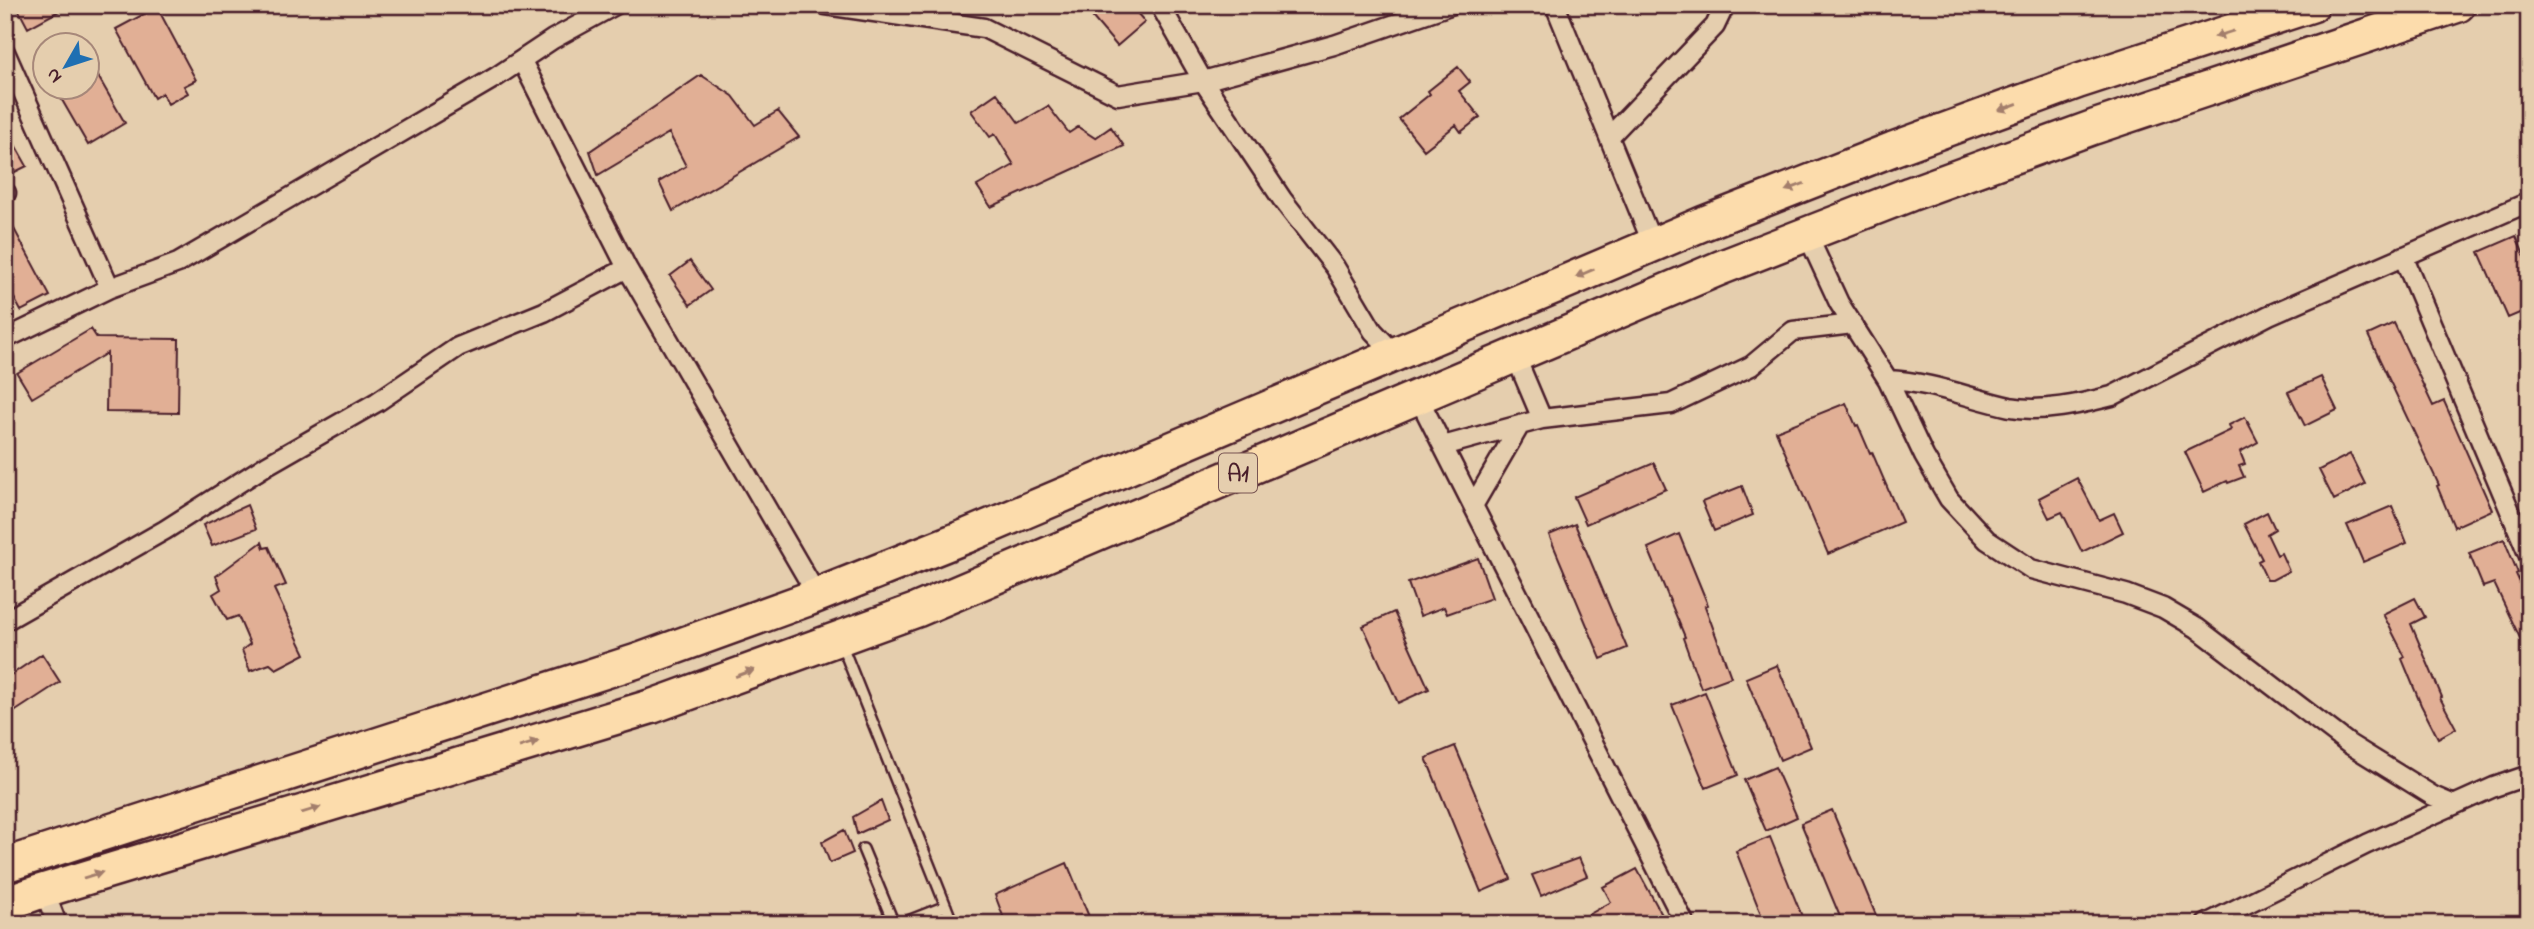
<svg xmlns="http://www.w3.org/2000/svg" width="2534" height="929" font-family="'Indie Flower',sans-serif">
	<rect width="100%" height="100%" fill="#e5ceae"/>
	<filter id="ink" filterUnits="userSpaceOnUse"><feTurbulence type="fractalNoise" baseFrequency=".0143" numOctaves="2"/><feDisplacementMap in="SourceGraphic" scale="14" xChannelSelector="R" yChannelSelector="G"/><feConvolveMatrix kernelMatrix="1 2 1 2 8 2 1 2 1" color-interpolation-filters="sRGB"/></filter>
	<g filter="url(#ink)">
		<path fill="#e1af95" stroke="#4a1f2b" stroke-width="2" d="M16 5H70L28 28Z
			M1107 5H1130L1145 22 1117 46 1093 18Z
			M157 7 196 80 184 86 188 93 168 104 162 93 154 98 116 29Z
			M88 59 125 123 88 145 55 88H88Z
			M1458 67 1470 82 1459 91 1480 117 1461 132 1456 125 1424 150 1399 119 1430 94 1428 91Z
			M701 75 733 96 755 125 778 111 799 137 673 211 659 182 686 166 669 133 598 175 590 151Z
			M997 93 1019 123 1048 106 1069 133 1078 127 1095 138 1111 127 1124 146 991 207 977 186 1014 165 995 134 990 137 971 111Z
			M5 127 27 166 5 177Z
			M5 212 50 296 21 311 5 281Z
			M2516 236 2529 267V309L2508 318 2479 252Z
			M690 261 711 290 690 305 670 276Z
			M2394 323 2433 406 2444 401 2492 510 2454 527 2437 486 2439 485 2368 335Z
			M91 329 97 338 179 339 178 413 106 412 107 353 32 398 17 373Z
			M2321 377 2337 410 2305 426 2288 392Z
			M1846 403 1856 426 1858 425 1870 453 1872 452 1902 522 1828 554 1776 431Z
			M2245 417 2258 442 2240 452 2245 464 2239 466 2244 477 2228 483 2227 481 2204 492 2185 452 2231 430 2229 425Z
			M2350 454 2365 484 2334 500 2319 470Z
			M1654 463 1666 489 1586 524 1574 497Z
			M2077 478 2099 520 2114 513 2123 532 2082 552 2062 512 2049 518 2039 498Z
			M1742 486 1753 515 1714 531 1702 502Z
			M247 505 256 529 212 546 203 525Z
			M2392 506 2407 543 2363 562 2347 525Z
			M2267 512 2275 529 2267 534 2277 555 2281 553 2289 571 2272 580H2267L2258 561 2262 559 2244 524Z
			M1575 524 1627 648 1601 659 1549 535Z
			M1679 534 1708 605 1705 606 1731 677 1701 688 1683 638 1685 637 1648 548Z
			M2504 539 2518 573 2516 574 2529 602V657L2494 583 2483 587 2469 553Z
			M262 542 264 548 269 547 286 585 274 589 305 654 276 669 270 664 250 671 242 650 250 644 238 616 227 620 213 594 221 589 216 576Z
			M1478 558 1492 598 1447 614 1444 607 1420 616 1408 583Z
			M2415 598 2425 617 2411 624 2442 697 2440 698 2456 728 2438 738 2421 705 2402 659 2405 657 2383 614Z
			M1394 612 1429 689 1398 703 1363 626Z
			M42 654 60 682 5 718V679Z
			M1777 665 1811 747 1780 760 1746 678Z
			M1705 692 1738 775 1706 788 1672 705Z
			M1455 746 1511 879 1481 892 1426 758Z
			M1775 767 1797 817 1766 831 1744 780Z
			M881 801 888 820 857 834 853 817Z
			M1832 810 1878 920 1868 924H1843L1801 823Z
			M844 830 853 853 830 863 822 842Z
			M1770 837 1805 924H1765L1736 851Z
			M1579 858 1587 876 1541 896 1532 875Z
			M1067 863 1092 924H1006L995 895Z
			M1637 869 1667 924H1572L1611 902 1603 887Z"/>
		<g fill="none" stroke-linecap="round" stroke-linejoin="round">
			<g stroke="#4a1f2b" stroke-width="14">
				<path id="lane" d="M841 643 953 924
					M863 849 894 924
					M900 924 946 906"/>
			</g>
			<g stroke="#4a1f2b" stroke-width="23">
				<path id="street" d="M826 5 984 28 1118 95 1203 81 1334 45 1450 5
					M1160 5 1203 81 1282 199 1335 267 1373 331 1395 354
					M1555 5 1653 245
					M5 52 110 288
					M522 61 627 268 817 595
					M1609 137 1715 26 1725 5
					M5 194 6 193
					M1807 234 1839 303 1888 380 1924 456 1949 499 1987 540 2031 569 2126 594 2163 608 2197 628 2349 744 2433 796 2454 805
					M2403 256 2529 556
					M5 339 110 288 178 263 496 77 553 39 615 5
					M1515 355 1542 419 1671 404 1751 366 1793 331 1853 324
					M1888 380C1931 382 1969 398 2010 407 2043 413 2080 404 2112 396L2269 315 2529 202
					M1418 397 1685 924
					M1443 446 1542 419
					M1473 506 1520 425
					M5 621 165 530 267 465 377 402 458 347 544 312 627 268
					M44 890 57 924
					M2206 924 2367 844 2494 787 2529 775"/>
			</g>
			<g stroke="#4a1f2b" stroke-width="38">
				<path id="highway" d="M5 865 637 661 808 599 969 535 1702 224 1893 149 2079 81 2312 5
					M5 904 39 892 653 706 917 610 1720 268 1910 194 2094 127 2458 5"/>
			</g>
			<use href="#lane" stroke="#e5ceae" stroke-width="9"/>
			<use href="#street" stroke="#e5ceae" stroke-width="18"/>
			<use href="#highway" stroke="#fcdcac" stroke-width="33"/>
		</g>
		<defs><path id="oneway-solid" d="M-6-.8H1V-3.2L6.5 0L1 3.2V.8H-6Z" transform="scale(1.75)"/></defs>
		<g fill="#a37e6c">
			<use href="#oneway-solid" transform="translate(2224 34) rotate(162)"/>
			<use href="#oneway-solid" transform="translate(2008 107) rotate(160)"/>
			<use href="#oneway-solid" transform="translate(1795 187) rotate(159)"/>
			<use href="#oneway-solid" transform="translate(1585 273) rotate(157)"/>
			<use href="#oneway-solid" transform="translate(745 673) rotate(-20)"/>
			<use href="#oneway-solid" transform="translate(529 744) rotate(-17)"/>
			<use href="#oneway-solid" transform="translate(311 810) rotate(-17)"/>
			<use href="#oneway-solid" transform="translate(93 875) rotate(-17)"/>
		</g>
	</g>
	<g text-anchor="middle" stroke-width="7" stroke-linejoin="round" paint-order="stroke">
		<rect fill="#e5ceae" stroke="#785452" stroke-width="2" x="1219" y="453.5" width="38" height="39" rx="5"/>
		<g font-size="23" font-weight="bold" fill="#4a1f2b">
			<text x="1238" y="481">A1</text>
		</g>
	</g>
	<rect width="2534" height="929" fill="none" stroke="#e5ceae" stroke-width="28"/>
	<rect x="14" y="14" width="2506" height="901" fill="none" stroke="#4a1f2b" stroke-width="2.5" filter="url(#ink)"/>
	<g transform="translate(66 66) rotate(231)"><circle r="33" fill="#e5ceae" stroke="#a7887a" stroke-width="2"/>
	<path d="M0-5L12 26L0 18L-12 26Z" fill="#1f6fb2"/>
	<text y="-10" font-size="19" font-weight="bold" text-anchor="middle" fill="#4a1f2b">N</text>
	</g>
</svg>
